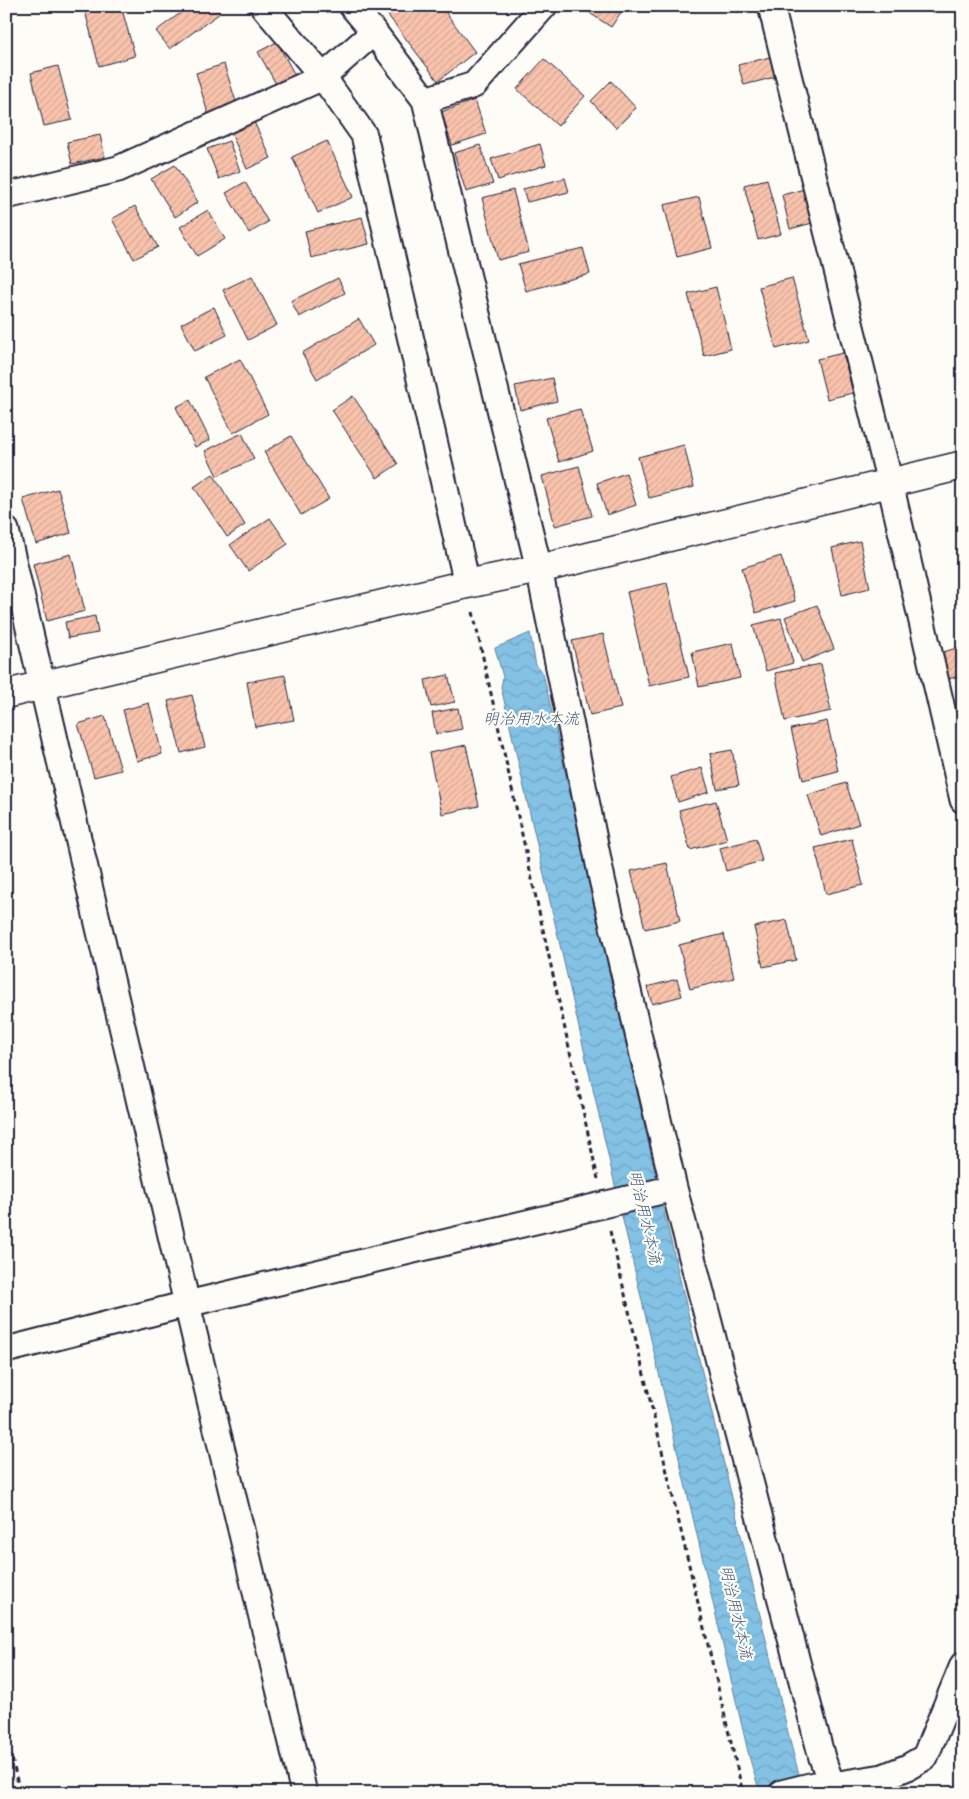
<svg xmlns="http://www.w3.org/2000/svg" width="969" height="1799" font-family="'Patrick Hand','Klee One',sans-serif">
	<defs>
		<pattern id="water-waves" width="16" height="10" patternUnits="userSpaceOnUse" patternTransform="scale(1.25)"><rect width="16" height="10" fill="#83c2e4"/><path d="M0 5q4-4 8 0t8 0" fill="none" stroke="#71a6c4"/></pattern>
		<pattern id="building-hatch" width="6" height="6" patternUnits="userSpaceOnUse" patternTransform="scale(1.25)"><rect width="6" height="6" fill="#f9c3ac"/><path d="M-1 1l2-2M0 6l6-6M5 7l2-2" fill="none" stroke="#d5a795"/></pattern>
	</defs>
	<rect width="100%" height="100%" fill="#fdfcf7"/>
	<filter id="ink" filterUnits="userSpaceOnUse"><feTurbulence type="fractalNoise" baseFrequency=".02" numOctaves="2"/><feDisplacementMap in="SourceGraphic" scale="10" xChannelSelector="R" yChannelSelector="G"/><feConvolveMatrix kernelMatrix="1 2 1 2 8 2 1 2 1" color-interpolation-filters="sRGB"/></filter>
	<g filter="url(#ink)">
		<path fill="url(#water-waves)" stroke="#5c82a0" d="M530 633 536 666 543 673 663 1208 791 1745 804 1793H760L749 1756 622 1216 501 687 503 677 495 648Z"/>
		<path fill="url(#building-hatch)" stroke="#22223b" d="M103 6H121L135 56 99 66 85 11Z
			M190 6H215L220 13 170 49 156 31Z
			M398 6H441L475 52 438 81 387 14Z
			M579 6H625L611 27Z
			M277 42 298 81 280 91 258 52Z
			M774 56 779 76 744 85 738 65Z
			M544 59 585 96 558 126 517 89Z
			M224 64 238 108 209 117 196 73Z
			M58 66 72 120 44 126 31 73Z
			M611 81 636 108 616 128 591 101Z
			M475 100 486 134 452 145 441 112Z
			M254 122 271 158 247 169 231 133Z
			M100 135 105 157 72 164 67 142Z
			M229 141 240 171 219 179 207 149Z
			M327 141 353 197 318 213 292 157Z
			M540 144 546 165 498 180 491 159Z
			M480 145 493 184 466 192 454 153Z
			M175 165 198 202 175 217 151 179Z
			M565 178 569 192 527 202 523 189Z
			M767 179 781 234 758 240 744 185Z
			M245 182 268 222 249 233 226 193Z
			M808 188 816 222 790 229 782 195Z
			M513 190 529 252 498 260 482 198Z
			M699 197 712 248 677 257 664 205Z
			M135 206 158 247 134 259 112 219Z
			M208 210 225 239 197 256 180 227Z
			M362 217 369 244 311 258 305 231Z
			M583 248 590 274 526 291 518 264Z
			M252 276 277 325 248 340 223 290Z
			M338 278 345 293 299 317 291 301Z
			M792 278 809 340 776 349 759 287Z
			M716 287 731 349 704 356 688 294Z
			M214 307 227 335 195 351 181 324Z
			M359 319 374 345 317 379 302 353Z
			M843 353 853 393 827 399 817 359Z
			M240 359 268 414 233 433 204 377Z
			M552 378 557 401 520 410 515 386Z
			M353 396 398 464 377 478 332 410Z
			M190 400 210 440 195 447 176 407Z
			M580 409 593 451 559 462 546 418Z
			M242 433 254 459 217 476 205 451Z
			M291 436 329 499 301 515 264 452Z
			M684 445 694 487 649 498 638 457Z
			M579 466 592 516 555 526 542 476Z
			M626 473 636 505 607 515 597 483Z
			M213 474 245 525 227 537 194 487Z
			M58 489 71 533 36 544 23 499Z
			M270 518 288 544 248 571 230 545Z
			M860 541 870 588 842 595 832 548Z
			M71 554 85 611 47 621 33 564Z
			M781 556 795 601 756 613 742 568Z
			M667 583 689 677 649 686 627 592Z
			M817 605 834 649 802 662 785 617Z
			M95 616 98 633 68 638 65 622Z
			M781 618 793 663 766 671 753 625Z
			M603 634 621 708 590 715 572 641Z
			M733 643 740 678 699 687 692 652Z
			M963 646V675L945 680 937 654Z
			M821 664 831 711 785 721 775 673Z
			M285 675 294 720 255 727 247 682Z
			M448 675 455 702 431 707 425 680Z
			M192 695 205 747 181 753 168 701Z
			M149 703 162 754 137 761 123 710Z
			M458 708 462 729 436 734 432 713Z
			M105 716 121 770 94 777 78 724Z
			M827 721 838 771 803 780 791 729Z
			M466 745 479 806 442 814 429 753Z
			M732 750 739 785 717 789 710 754Z
			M702 768 709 792 678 802 671 777Z
			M846 783 859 824 821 836 808 795Z
			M716 801 727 840 690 850 679 810Z
			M756 839 762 861 726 871 720 848Z
			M852 839 863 885 826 894 815 848Z
			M667 863 680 921 645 929 631 871Z
			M787 920 796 960 763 967 754 927Z
			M724 934 734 978 690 989 679 945Z
			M677 979 682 996 652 1004 647 987Z"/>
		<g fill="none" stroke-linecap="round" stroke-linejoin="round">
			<g stroke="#22223b" stroke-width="29">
				<path id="minor" d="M263 6 323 77 364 135 467 584
					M352 6 374 32 425 100 539 569 602 879 674 1188 822 1758 835 1793
					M771 6 890 483 963 800
					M425 100 474 85 544 6
					M6 196 118 169 323 77 374 32
					M6 530 187 1304 304 1793
					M6 1350 187 1304 674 1188
					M782 1793 814 1785H832L883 1777 908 1767 925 1757 963 1665"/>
			</g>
			<g stroke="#22223b" stroke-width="31">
				<path id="tertiary" d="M6 694 467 584 539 569 963 465"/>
			</g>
			<path stroke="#22223b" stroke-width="3" stroke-dasharray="5 4" stroke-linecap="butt" d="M473 612 598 1179
				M610 1231 743 1793
				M6 1733 20 1793"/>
			<use href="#minor" stroke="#fdfcf7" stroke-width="25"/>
			<use href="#tertiary" stroke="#fdfcf7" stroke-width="28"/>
		</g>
	</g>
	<g text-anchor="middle" stroke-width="4.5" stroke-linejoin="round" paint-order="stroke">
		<g font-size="16" font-style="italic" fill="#445a76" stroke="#fdfcf7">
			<text x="531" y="724">明治用水本流</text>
			<text transform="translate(646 1217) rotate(77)" y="6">明治用水本流</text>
			<text transform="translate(737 1612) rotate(77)" y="6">明治用水本流</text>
		</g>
	</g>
	<rect width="969" height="1799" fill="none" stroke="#fdfcf7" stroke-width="25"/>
	<rect x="12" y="12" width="944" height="1774" fill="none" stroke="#22223b" stroke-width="2" filter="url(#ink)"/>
</svg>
